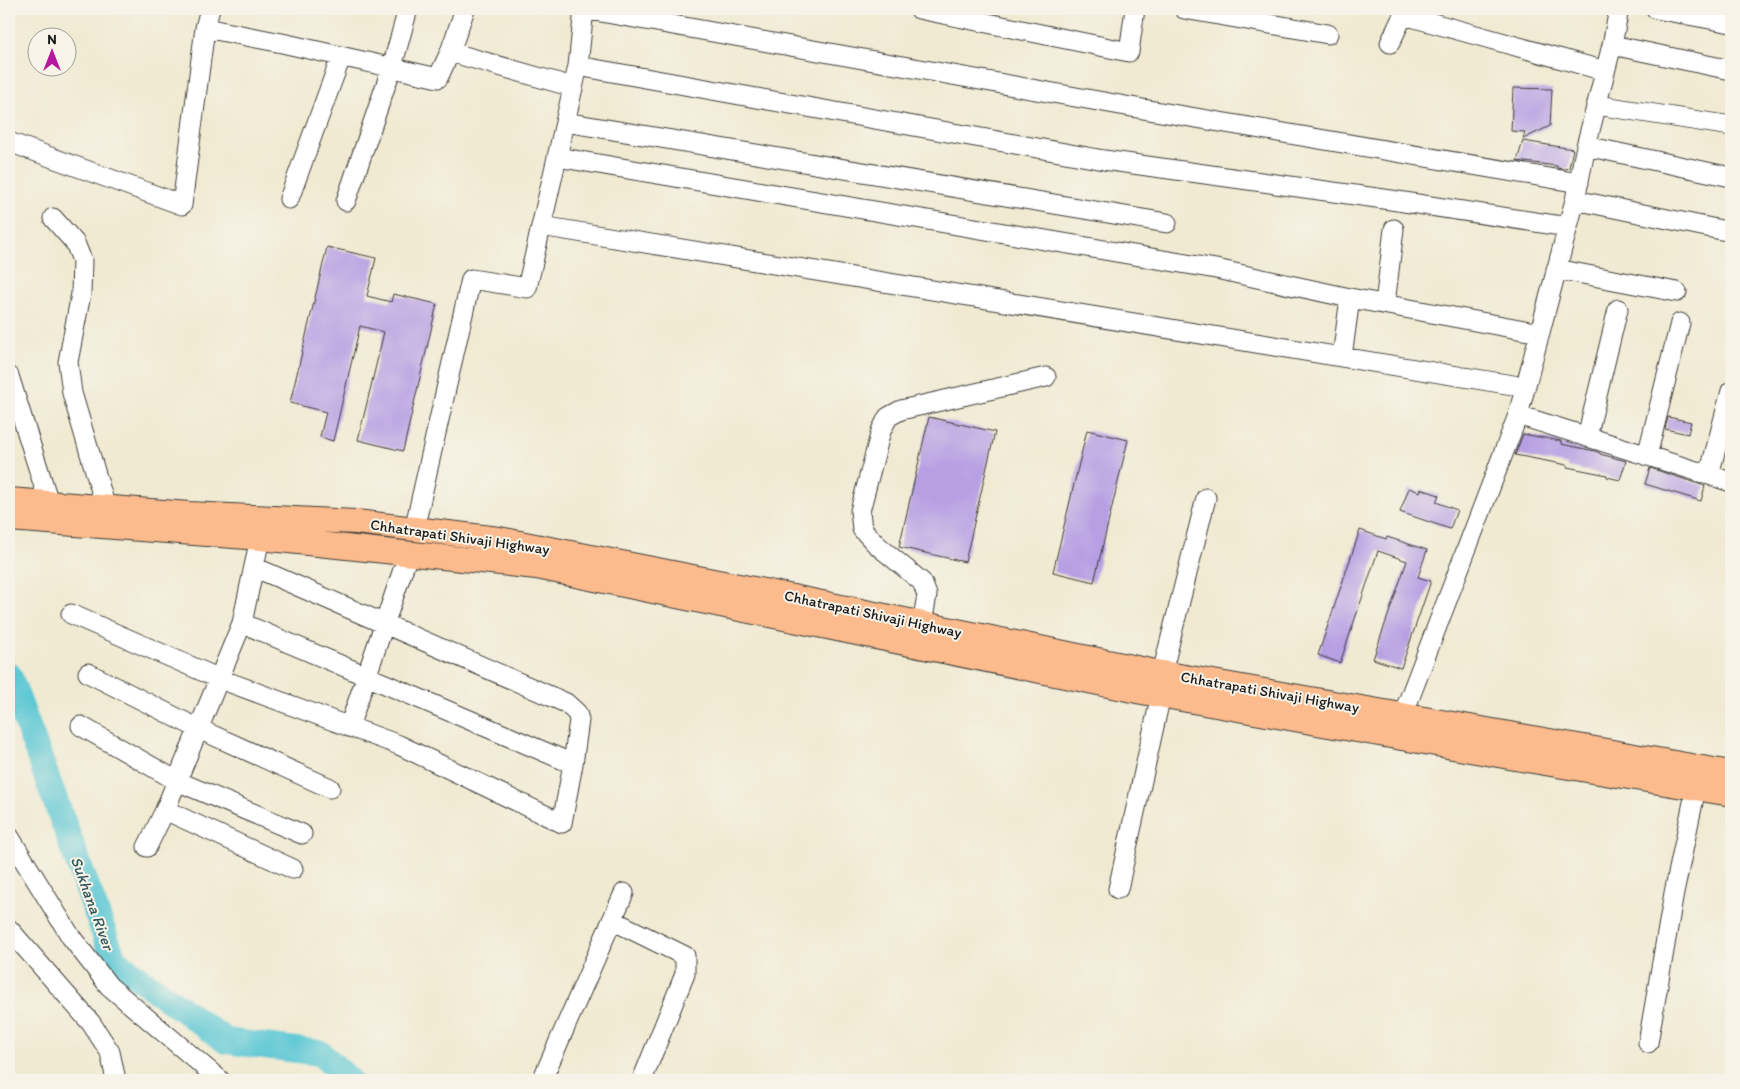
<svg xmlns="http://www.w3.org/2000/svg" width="1740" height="1089" font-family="Itim,sans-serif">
	<rect width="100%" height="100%" fill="#f7f3e8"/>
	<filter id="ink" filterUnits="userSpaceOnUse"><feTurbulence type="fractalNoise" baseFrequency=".02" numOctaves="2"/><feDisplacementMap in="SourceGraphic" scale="10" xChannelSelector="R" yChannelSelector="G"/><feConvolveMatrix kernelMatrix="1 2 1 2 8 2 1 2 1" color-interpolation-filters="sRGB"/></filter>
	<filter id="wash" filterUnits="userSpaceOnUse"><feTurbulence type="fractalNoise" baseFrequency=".0096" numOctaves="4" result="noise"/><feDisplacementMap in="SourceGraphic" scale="20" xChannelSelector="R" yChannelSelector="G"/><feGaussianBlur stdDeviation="1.12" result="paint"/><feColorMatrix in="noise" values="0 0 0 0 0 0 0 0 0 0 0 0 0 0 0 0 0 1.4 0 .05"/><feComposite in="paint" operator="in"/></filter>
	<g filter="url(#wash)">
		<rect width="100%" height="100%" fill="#f0ead2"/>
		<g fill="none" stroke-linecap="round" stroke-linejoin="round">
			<path stroke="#5bc7d4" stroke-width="26" d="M9 675 114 960 226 1041 320 1053 349 1080"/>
		</g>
		<g id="blocks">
			<path fill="#b69fe3" d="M1513 88 1552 89 1550 126 1523 139 1525 132 1511 131Z
				M1523 141 1573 149 1569 168 1564 169 1557 168V166L1517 161Z
				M327 247 376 258 367 296 391 302 393 294 437 304 403 451 358 440 384 332 360 326 333 441 320 437 326 412 290 403Z
				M929 417 995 432 965 562 899 547Z
				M1668 417 1691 422 1688 434 1665 429Z
				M1087 430 1128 440 1094 582 1053 572Z
				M1523 434 1561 441V444L1595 451 1600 453V454L1626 461 1620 480 1607 477V475L1567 467V465L1515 455Z
				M1650 468 1705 486 1701 501 1645 484Z
				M1409 488 1420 492 1421 489 1439 495 1436 502 1457 510 1450 529 1400 512Z
				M1360 530 1386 539 1387 537 1427 550 1418 577 1431 581 1401 668 1373 659 1407 561 1378 551 1340 663 1318 655Z"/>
		</g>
	</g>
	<g filter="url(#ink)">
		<use href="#blocks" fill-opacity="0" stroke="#3c3b37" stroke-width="1"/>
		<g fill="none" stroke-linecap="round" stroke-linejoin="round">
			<g stroke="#3c3b37" stroke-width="21">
				<path id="minor" d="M584 9 1137 108 1579 183
					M919 9 1129 52 1135 9
					M1184 9 1328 34
					M1656 9 1731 23
					M1404 15 1605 71
					M205 28 210 9
					M1390 43 1406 9
					M1612 45 1731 70
					M450 52 465 9
					M578 66 1104 160 1391 200 1568 227
					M1597 105 1731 126
					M565 122 1167 223
					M9 142 182 205 205 28 282 43 438 78 450 52 573 87
					M1586 146 1731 177
					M557 157 1216 269 1350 298 1540 333
					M289 199 341 57
					M1575 200 1731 232
					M346 201 392 67 408 9
					M53 218 75 243 82 260 81 294 68 362 72 393 106 508
					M541 226 1525 387
					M1556 269 1677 292
					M1385 304 1394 229
					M1342 357 1350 298
					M9 376 53 515
					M1518 415 1731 482
					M1587 437 1618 309
					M1647 456 1680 323
					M1709 475 1731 391
					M414 530 471 279 527 288 578 66 584 9
					M71 614 220 679 399 745 562 823 573 764 579 720 577 713 566 703 254 567
					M242 623 573 764
					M922 624 927 595 922 582 877 545 862 529 860 511 881 431 888 417 901 410 1046 377
					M88 673 199 729 330 788
					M1162 673 1206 498
					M81 726 177 781 302 834
					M349 727 409 552
					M1400 728 1403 715 1518 415 1575 200 1586 146 1612 45 1619 9
					M165 810 293 869
					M9 836 71 937 109 986 220 1080
					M147 847 165 810 242 623 260 538
					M1118 889 1161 695
					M612 920 685 956V974L642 1080
					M9 929 91 1023 110 1052 116 1080
					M1648 1043 1674 893 1696 788
					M542 1080 624 893"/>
			</g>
			<g stroke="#3c3b37" stroke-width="26">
				<path id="major" d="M9 500 189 514 356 522 499 539 764 591 1151 671 1731 773
					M9 519 260 538 537 567 1142 692 1521 759 1731 794"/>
			</g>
			<use href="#minor" stroke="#fff" stroke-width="19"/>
			<use href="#major" stroke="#fbbb8d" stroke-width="24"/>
		</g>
	</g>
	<g text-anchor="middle" stroke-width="4" stroke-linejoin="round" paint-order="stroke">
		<g font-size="15" fill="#1c1c1c" stroke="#f7f3e8">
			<text transform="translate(460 537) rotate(8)" y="5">Chhatrapati Shivaji Highway</text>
			<text transform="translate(873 614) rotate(12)" y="5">Chhatrapati Shivaji Highway</text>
			<text transform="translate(1270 692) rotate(10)" y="5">Chhatrapati Shivaji Highway</text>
		</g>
		<g font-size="16" font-style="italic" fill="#32585c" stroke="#f7f3e8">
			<text transform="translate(93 903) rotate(70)" y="6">Sukhana River</text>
		</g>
	</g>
	<rect width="1740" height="1089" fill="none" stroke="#f7f3e8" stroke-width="30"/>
	<g transform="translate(52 52)"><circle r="24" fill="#f7f3e8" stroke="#9f9d96"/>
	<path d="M0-4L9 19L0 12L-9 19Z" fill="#b5179e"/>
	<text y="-8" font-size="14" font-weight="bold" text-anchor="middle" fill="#1c1c1c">N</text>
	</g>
</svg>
